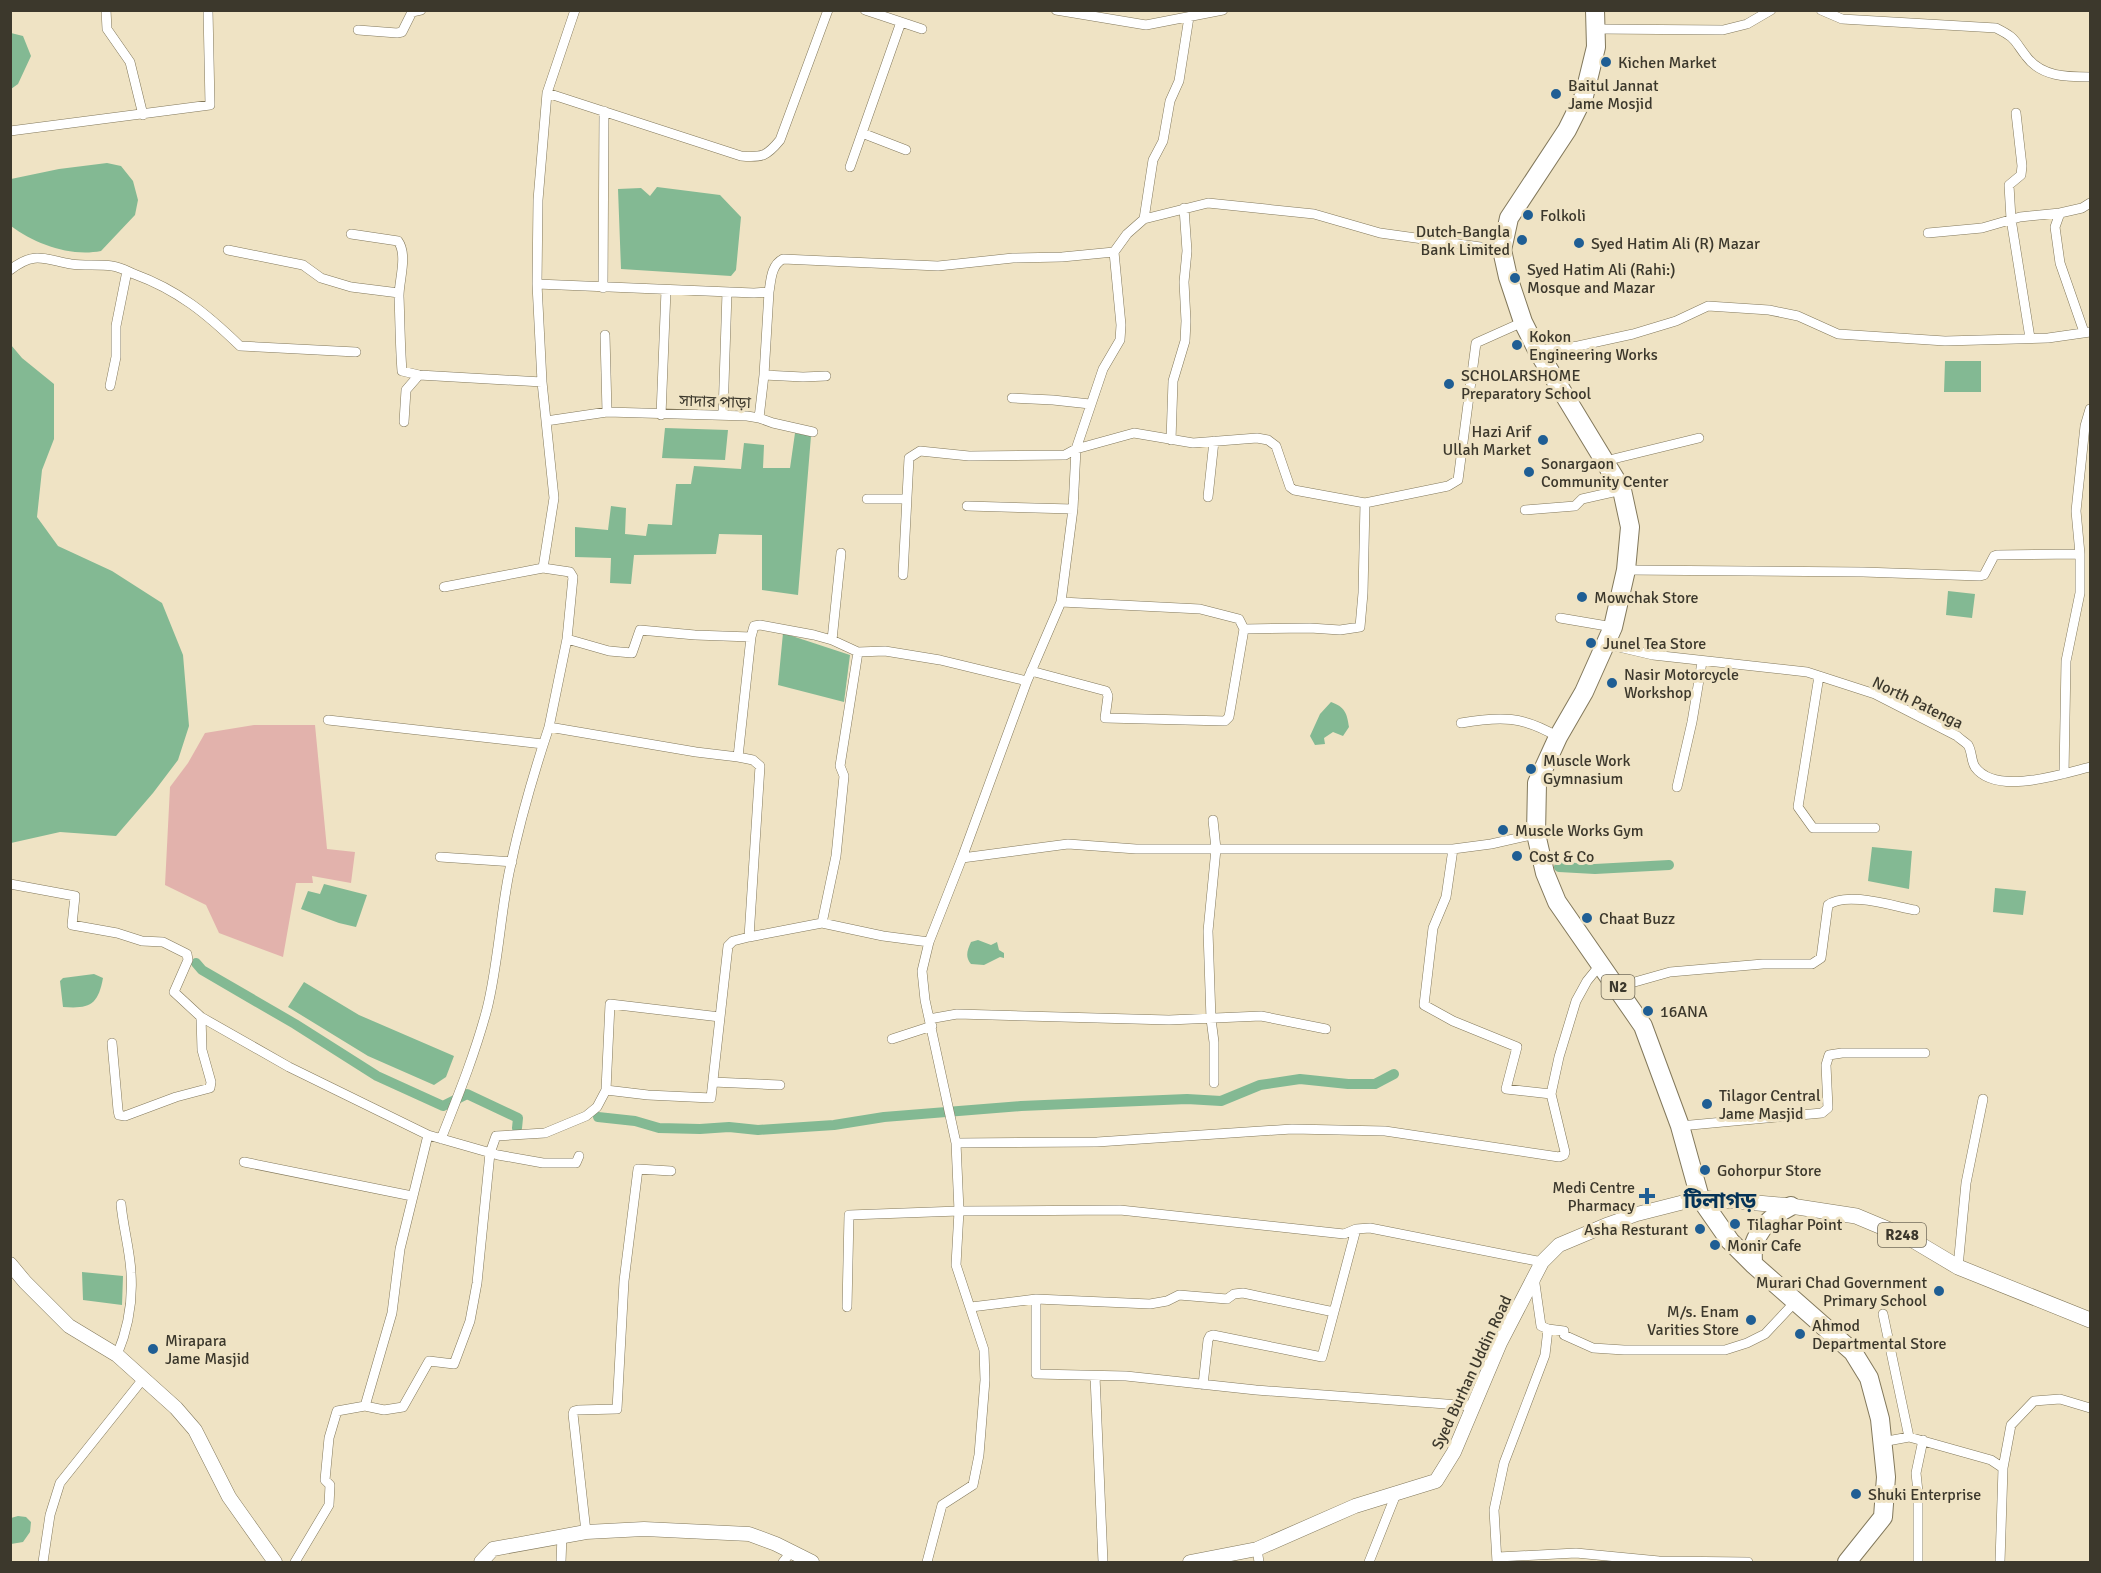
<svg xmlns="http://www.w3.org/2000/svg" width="2101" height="1573" font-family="Signika,'Noto Sans Bengali',sans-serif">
	<rect width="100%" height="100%" fill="#efe3c4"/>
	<path fill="#e2b2ac" d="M254 725H315L327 849 355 852 351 883 312 876 313 883H296L283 957 219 933 206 905 165 885 170 787 188 763 205 733Z"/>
	<path fill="#83b993" d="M11 33 23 36 31 56 18 84 11 89Z
		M107 163 121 166 133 181 138 200 135 215 101 251C70 257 35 244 11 226V179L59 169Z
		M657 187 720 195 741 217 736 270 731 276 621 269 618 189 641 188 650 196Z
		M11 345 22 358 54 384V439L42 470 37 517 58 546 112 571 162 603 183 655 189 726 178 760 153 793 116 836 60 832 11 843Z
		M1945 361H1981V392H1944Z
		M665 428 728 430 725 460 662 458Z
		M795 433 811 436 798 595 762 590V535L719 534 716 554 634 555 631 584 610 583 611 558 575 557V527L608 530 611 506 626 508 625 534 646 536 648 524 672 525 676 484H691L694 466 741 469 744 443 764 445 763 468H790Z
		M1948 591 1975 594 1972 618 1946 615Z
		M783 633 850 655 844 702 778 685Z
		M1331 702C1345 707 1347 713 1349 727L1343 736 1333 732 1324 738 1325 744 1315 745 1310 736 1320 714Z
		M1872 847 1912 851 1909 889 1868 881Z
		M324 884 367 895 356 927 339 923 301 909 308 891 320 894Z
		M1995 888 2026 891 2023 915 1993 912Z
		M978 940 991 945 997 942 999 950 1004 953V958L1000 957 984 965 971 964C965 957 967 951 971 942Z
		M94 974 103 978C98 1005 90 1009 63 1007L60 981 63 978Z
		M304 982 359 1015 454 1056 446 1077 434 1085 368 1056 288 1007Z
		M82 1272 123 1276 122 1305 83 1300Z
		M18 1516 26 1517 31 1522 30 1532 23 1542 11 1544V1518Z"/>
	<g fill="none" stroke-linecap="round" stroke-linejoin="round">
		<path stroke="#83b993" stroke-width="10" d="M1559 867 1595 869 1669 865
			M196 963 202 970 295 1024 377 1076 443 1106 467 1094 518 1118 517 1128
			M598 1117 635 1121 659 1128 700 1129 729 1127 758 1130 834 1125 884 1117 1021 1106 1187 1099 1221 1101 1260 1085 1300 1079 1348 1084H1375L1394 1074"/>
		<g stroke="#82785b" stroke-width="10">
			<path id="street" d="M106 10 107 29 130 62 143 115
				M575 10 547 93 538 200 537 284 542 382 554 498 543 568 570 572 573 577 567 639 549 727 696 752 738 757 751 637 754 626 760 625 814 635 832 640 858 652 885 651 940 660 1027 681
				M865 10 922 29
				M1056 10 1146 25 1223 10
				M1821 10 1842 19 1996 28C2016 38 2013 39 2026 56 2041 77 2067 77 2090 77
				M1596 29 1723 30 1747 24 1771 10
				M358 30 397 33 402 32 412 12 421 10
				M547 93 741 156C762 158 767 156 780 140L828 10
				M2016 113 2022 166 2021 175 2009 185 2011 219 2030 338
				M10 131 210 105 208 10
				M862 133 906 150
				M850 167 901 22
				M2060 213 2055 227 2060 263 2084 332
				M1144 219 1153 160 1163 141 1170 101 1179 81 1189 17
				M1928 233 1982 228 2020 217 2060 213 2082 208 2090 203
				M351 234 398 241C408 255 399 280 399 296 400 320 400 346 402 371L419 375 542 382
				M228 250 303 265 321 278 351 287 399 293
				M10 270C34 251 44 259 71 264 84 266 99 264 112 266 120 267 127 271 134 274 178 290 207 314 240 346L356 352
				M537 284 754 293 769 292C771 280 771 265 783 259L938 266 1013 258 1062 257 1114 252 1127 234 1144 219 1208 203 1314 214 1380 233 1502 250
				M603 288 604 111
				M605 335 607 412
				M1537 350 1578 346 1633 334 1676 321 1708 306 1769 310 1798 316 1838 334 1945 341 2048 338 2090 332
				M764 375 803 377 826 376
				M110 386 116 357V326L127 271
				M1012 398 1053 400 1090 404
				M661 415 666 290
				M723 415 727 292
				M759 418 773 423 813 432
				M546 421 607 412 747 416 759 418 764 375 769 292
				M404 422 406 390 419 375
				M1171 440 1173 381 1185 341 1186 321 1184 282 1187 251 1184 208
				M1605 461 1699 438
				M1208 497 1214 441
				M867 499H907
				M967 506 1073 509
				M1525 510 1575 506 1582 499 1622 490
				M1626 570 1863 572 1980 576 1984 575 1994 556 1997 555 2080 554
				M903 575 909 458 920 451 969 456 1065 455 1076 449 1134 433 1193 443 1257 438 1268 440 1276 446 1290 487 1294 490 1365 503
				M444 587 543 568
				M1061 602 1200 609 1239 619 1244 629 1310 628 1340 630 1360 627 1363 593 1365 503 1448 486 1458 480 1476 343 1523 322
				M1560 618 1613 627
				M567 639 609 651 632 653 640 630 695 635 751 637
				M832 640 841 553
				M1606 644 1653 655 1807 672 1875 694 1957 736C1960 739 1965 742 1968 745 1972 751 1971 761 1975 767 1996 796 2062 774 2090 767
				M1031 671 1106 691 1108 696 1105 718 1225 721 1229 717 1244 629
				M1819 676 1798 807 1813 828H1875
				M328 720 543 744
				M1461 723C1501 716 1523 716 1558 737
				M2064 774 2066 661 2080 593V554L2076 511 2085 426 2090 409
				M1677 787 1692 722 1702 662
				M1213 820 1216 849 1208 931 1211 1019 1214 1042V1083
				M1453 849 1446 897 1433 928 1424 1005 1453 1021 1517 1047 1506 1089 1551 1094
				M440 857 512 862
				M962 858 1068 844 1136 849H1453L1491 844 1536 834
				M10 884 75 896 72 925 117 933 142 941 163 942 187 954 188 960 174 992 201 1017 289 1067 428 1135 498 1155 543 1163H576L579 1156
				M822 923 883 936 929 942
				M749 937 822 923 836 856 844 776 840 766 858 652
				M1617 987 1670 972 1763 964H1812L1821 958 1828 905C1846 891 1893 906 1915 910
				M929 1019 957 1014 1169 1020 1261 1016 1326 1029
				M892 1039 932 1026
				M112 1043 118 1110 119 1115 125 1116 176 1097 210 1088 211 1082 202 1050 201 1017
				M713 1082 780 1085
				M606 1090 610 1004 720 1017
				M1680 1126 1822 1113 1828 1108 1826 1065 1829 1055 1842 1053H1925
				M441 1139C458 1096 475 1054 487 1009 498 965 500 918 509 873 519 824 533 775 549 727
				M956 1143 1097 1142 1292 1129 1385 1131 1559 1157 1564 1155 1565 1152 1551 1094 1559 1057 1576 1001 1587 981 1600 965
				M244 1162 412 1196
				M1958 1267 1966 1183 1983 1099
				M1036 1299 1150 1304 1167 1301 1179 1295 1227 1299 1234 1294 1243 1293 1334 1312
				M847 1307 849 1215 959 1211 1120 1210 1344 1234 1356 1229 1370 1228 1542 1262
				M971 1307 1036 1299V1374L1126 1376 1256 1390 1473 1406
				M1883 1314 1909 1437
				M1548 1329 1564 1331V1335L1593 1348 1624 1350H1725L1747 1343 1765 1334 1795 1302
				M117 1355C128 1329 133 1302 131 1273 130 1250 123 1227 121 1204
				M1095 1376 1103 1562
				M1203 1385 1208 1340 1210 1336 1213 1335 1322 1357 1356 1229
				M365 1406 384 1410 403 1407 429 1361 454 1364 470 1321 477 1283 490 1153 496 1136 545 1133 586 1116 597 1107 606 1090 648 1095 711 1098 728 946 733 941 749 937 760 766 753 760 738 757
				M1882 1442 1909 1437 1991 1460 2003 1468 2000 1562
				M2003 1468 2011 1425 2034 1401 2060 1399 2090 1408
				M586 1532 573 1414 574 1411 578 1410 617 1409 624 1281 638 1169 671 1171
				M1257 1549 1259 1562
				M1498 1557 1576 1553 1659 1561 1748 1562
				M43 1562 50 1515 60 1483 143 1379
				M295 1562 329 1505 330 1485 325 1480 329 1438 337 1411 365 1406 392 1313 400 1249 428 1135
				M561 1562 562 1535
				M783 1562 791 1552
				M927 1562 942 1505 973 1485 979 1455 985 1380 984 1350 956 1265 959 1211 956 1143 925 1000 922 971 929 942 962 858 1027 681 1061 602 1073 509 1076 449 1103 369 1120 340 1121 325 1114 252
				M1369 1562 1396 1494
				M1497 1562 1494 1510 1504 1463 1545 1355 1548 1329 1541 1326 1534 1277
				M1918 1562V1492L1916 1473 1923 1440"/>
		</g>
		<g stroke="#82785b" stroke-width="15">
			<path id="secondary" d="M10 1264 25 1282 69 1326 117 1355 176 1408 195 1430 229 1497 275 1562
				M481 1562 493 1549 586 1532 644 1529 749 1534 776 1544 812 1562
				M1190 1562 1257 1549 1355 1506 1436 1481 1454 1452 1500 1343 1542 1262 1559 1245 1609 1224 1637 1214 1700 1198"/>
		</g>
		<g stroke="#82785b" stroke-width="16">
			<path id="primary" d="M1700 1198 1791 1206 1856 1216 1911 1239 1958 1267 2090 1320"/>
		</g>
		<g stroke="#82785b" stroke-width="20">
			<path id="highway" d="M1595 10 1596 47 1584 96 1567 130 1509 218 1502 250 1508 277 1523 322 1537 350 1622 490 1630 527 1626 570 1613 627 1584 692 1558 737 1537 783 1536 834 1545 873 1557 902 1643 1026 1680 1126 1700 1198 1730 1241 1753 1264 1853 1352 1869 1378 1880 1419 1886 1477 1883 1517 1847 1562
				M1753 1264C1753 1258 1752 1250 1754 1244 1760 1227 1775 1214 1791 1206"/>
		</g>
		<use href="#street" stroke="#fff" stroke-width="9"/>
		<use href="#secondary" stroke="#fff" stroke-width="14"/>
		<use href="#primary" stroke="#fff" stroke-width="15"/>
		<use href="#highway" stroke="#fff" stroke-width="18"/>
	</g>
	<g fill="#1f5e94" stroke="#efe3c4" stroke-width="2">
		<circle cx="1606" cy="62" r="6"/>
		<circle cx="1556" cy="94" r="6"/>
		<circle cx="1528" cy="215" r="6"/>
		<circle cx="1522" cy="240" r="6"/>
		<circle cx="1579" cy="243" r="6"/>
		<circle cx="1515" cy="278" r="6"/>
		<circle cx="1517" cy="345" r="6"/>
		<circle cx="1449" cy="384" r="6"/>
		<circle cx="1543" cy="440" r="6"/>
		<circle cx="1529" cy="472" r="6"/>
		<circle cx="1582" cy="597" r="6"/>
		<circle cx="1591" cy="643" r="6"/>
		<circle cx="1612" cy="683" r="6"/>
		<circle cx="1531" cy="769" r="6"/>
		<circle cx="1503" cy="830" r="6"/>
		<circle cx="1517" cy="856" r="6"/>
		<circle cx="1587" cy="918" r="6"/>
		<circle cx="1648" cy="1011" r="6"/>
		<circle cx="1707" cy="1104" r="6"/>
		<circle cx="1705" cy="1170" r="6"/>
		<path d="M1644 1187h6v6h6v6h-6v6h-6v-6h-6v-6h6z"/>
		<circle cx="1735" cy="1224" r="6"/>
		<circle cx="1700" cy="1229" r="6"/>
		<circle cx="1715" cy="1245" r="6"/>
		<circle cx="1939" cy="1291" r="6"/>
		<circle cx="1751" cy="1320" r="6"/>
		<circle cx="1800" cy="1334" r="6"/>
		<circle cx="153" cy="1349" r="6"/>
		<circle cx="1856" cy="1494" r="6"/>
	</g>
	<g text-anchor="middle" stroke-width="6" stroke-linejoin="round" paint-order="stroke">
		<g fill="#efe3c4" stroke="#726b5a" stroke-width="1.5">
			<rect x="1601.5" y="975" width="33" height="24" rx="4.5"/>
			<rect x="1878" y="1223" width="48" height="24" rx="4.5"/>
		</g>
		<g font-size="15" font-weight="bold" fill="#3c382c">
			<text x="1618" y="992">N2</text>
			<text x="1902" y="1240">R248</text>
		</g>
		<g font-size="16" fill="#3c382c" stroke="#efe3c4" text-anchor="start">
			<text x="1618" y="68">Kichen Market</text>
			<text x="1568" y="91">Baitul Jannat<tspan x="1568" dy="18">Jame Mosjid</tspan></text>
			<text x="1540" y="221">Folkoli</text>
			<text x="1510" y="237" text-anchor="end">Dutch-Bangla<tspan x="1510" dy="18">Bank Limited</tspan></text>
			<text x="1591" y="249">Syed Hatim Ali (R) Mazar</text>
			<text x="1527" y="275">Syed Hatim Ali (Rahi:)<tspan x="1527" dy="18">Mosque and Mazar</tspan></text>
			<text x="1529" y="342">Kokon<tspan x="1529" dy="18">Engineering Works</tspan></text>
			<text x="1461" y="381">SCHOLARSHOME<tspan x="1461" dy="18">Preparatory School</tspan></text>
			<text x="1531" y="437" text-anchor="end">Hazi Arif<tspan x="1531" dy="18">Ullah Market</tspan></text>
			<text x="1541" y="469">Sonargaon<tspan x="1541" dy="18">Community Center</tspan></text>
			<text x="1594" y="603">Mowchak Store</text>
			<text x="1603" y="649">Junel Tea Store</text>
			<text x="1624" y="680">Nasir Motorcycle<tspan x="1624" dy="18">Workshop</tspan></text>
			<text x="1543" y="766">Muscle Work<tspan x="1543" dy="18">Gymnasium</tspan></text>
			<text x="1515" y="836">Muscle Works Gym</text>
			<text x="1529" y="862">Cost &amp; Co</text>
			<text x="1599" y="924">Chaat Buzz</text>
			<text x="1660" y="1017">16ANA</text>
			<text x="1719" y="1101">Tilagor Central<tspan x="1719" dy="18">Jame Masjid</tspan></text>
			<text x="1717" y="1176">Gohorpur Store</text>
			<text x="1635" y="1193" text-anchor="end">Medi Centre<tspan x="1635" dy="18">Pharmacy</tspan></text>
			<text x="1747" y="1230">Tilaghar Point</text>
			<text x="1688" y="1235" text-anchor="end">Asha Resturant</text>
			<text x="1727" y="1251">Monir Cafe</text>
			<text x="1927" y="1288" text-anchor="end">Murari Chad Government<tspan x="1927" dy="18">Primary School</tspan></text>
			<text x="1739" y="1317" text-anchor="end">M/s. Enam<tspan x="1739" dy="18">Varities Store</tspan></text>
			<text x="1812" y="1331">Ahmod<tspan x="1812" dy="18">Departmental Store</tspan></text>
			<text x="165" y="1346">Mirapara<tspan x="165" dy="18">Jame Masjid</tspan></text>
			<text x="1868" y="1500">Shuki Enterprise</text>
		</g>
		<g font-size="16" fill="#3c382c" stroke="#efe3c4">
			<text transform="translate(715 401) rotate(2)" y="6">সাদার পাড়া</text>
			<text transform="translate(1918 702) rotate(26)" y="6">North Patenga</text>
			<text transform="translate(1471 1372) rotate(-65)" y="6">Syed Burhan Uddin Road</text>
		</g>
		<g font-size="22" font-weight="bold" fill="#053357" stroke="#efe3c4">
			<text x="1720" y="1208">টিলাগড়</text>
		</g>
	</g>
	<rect width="2101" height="1573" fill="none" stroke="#3c382c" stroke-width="24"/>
</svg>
